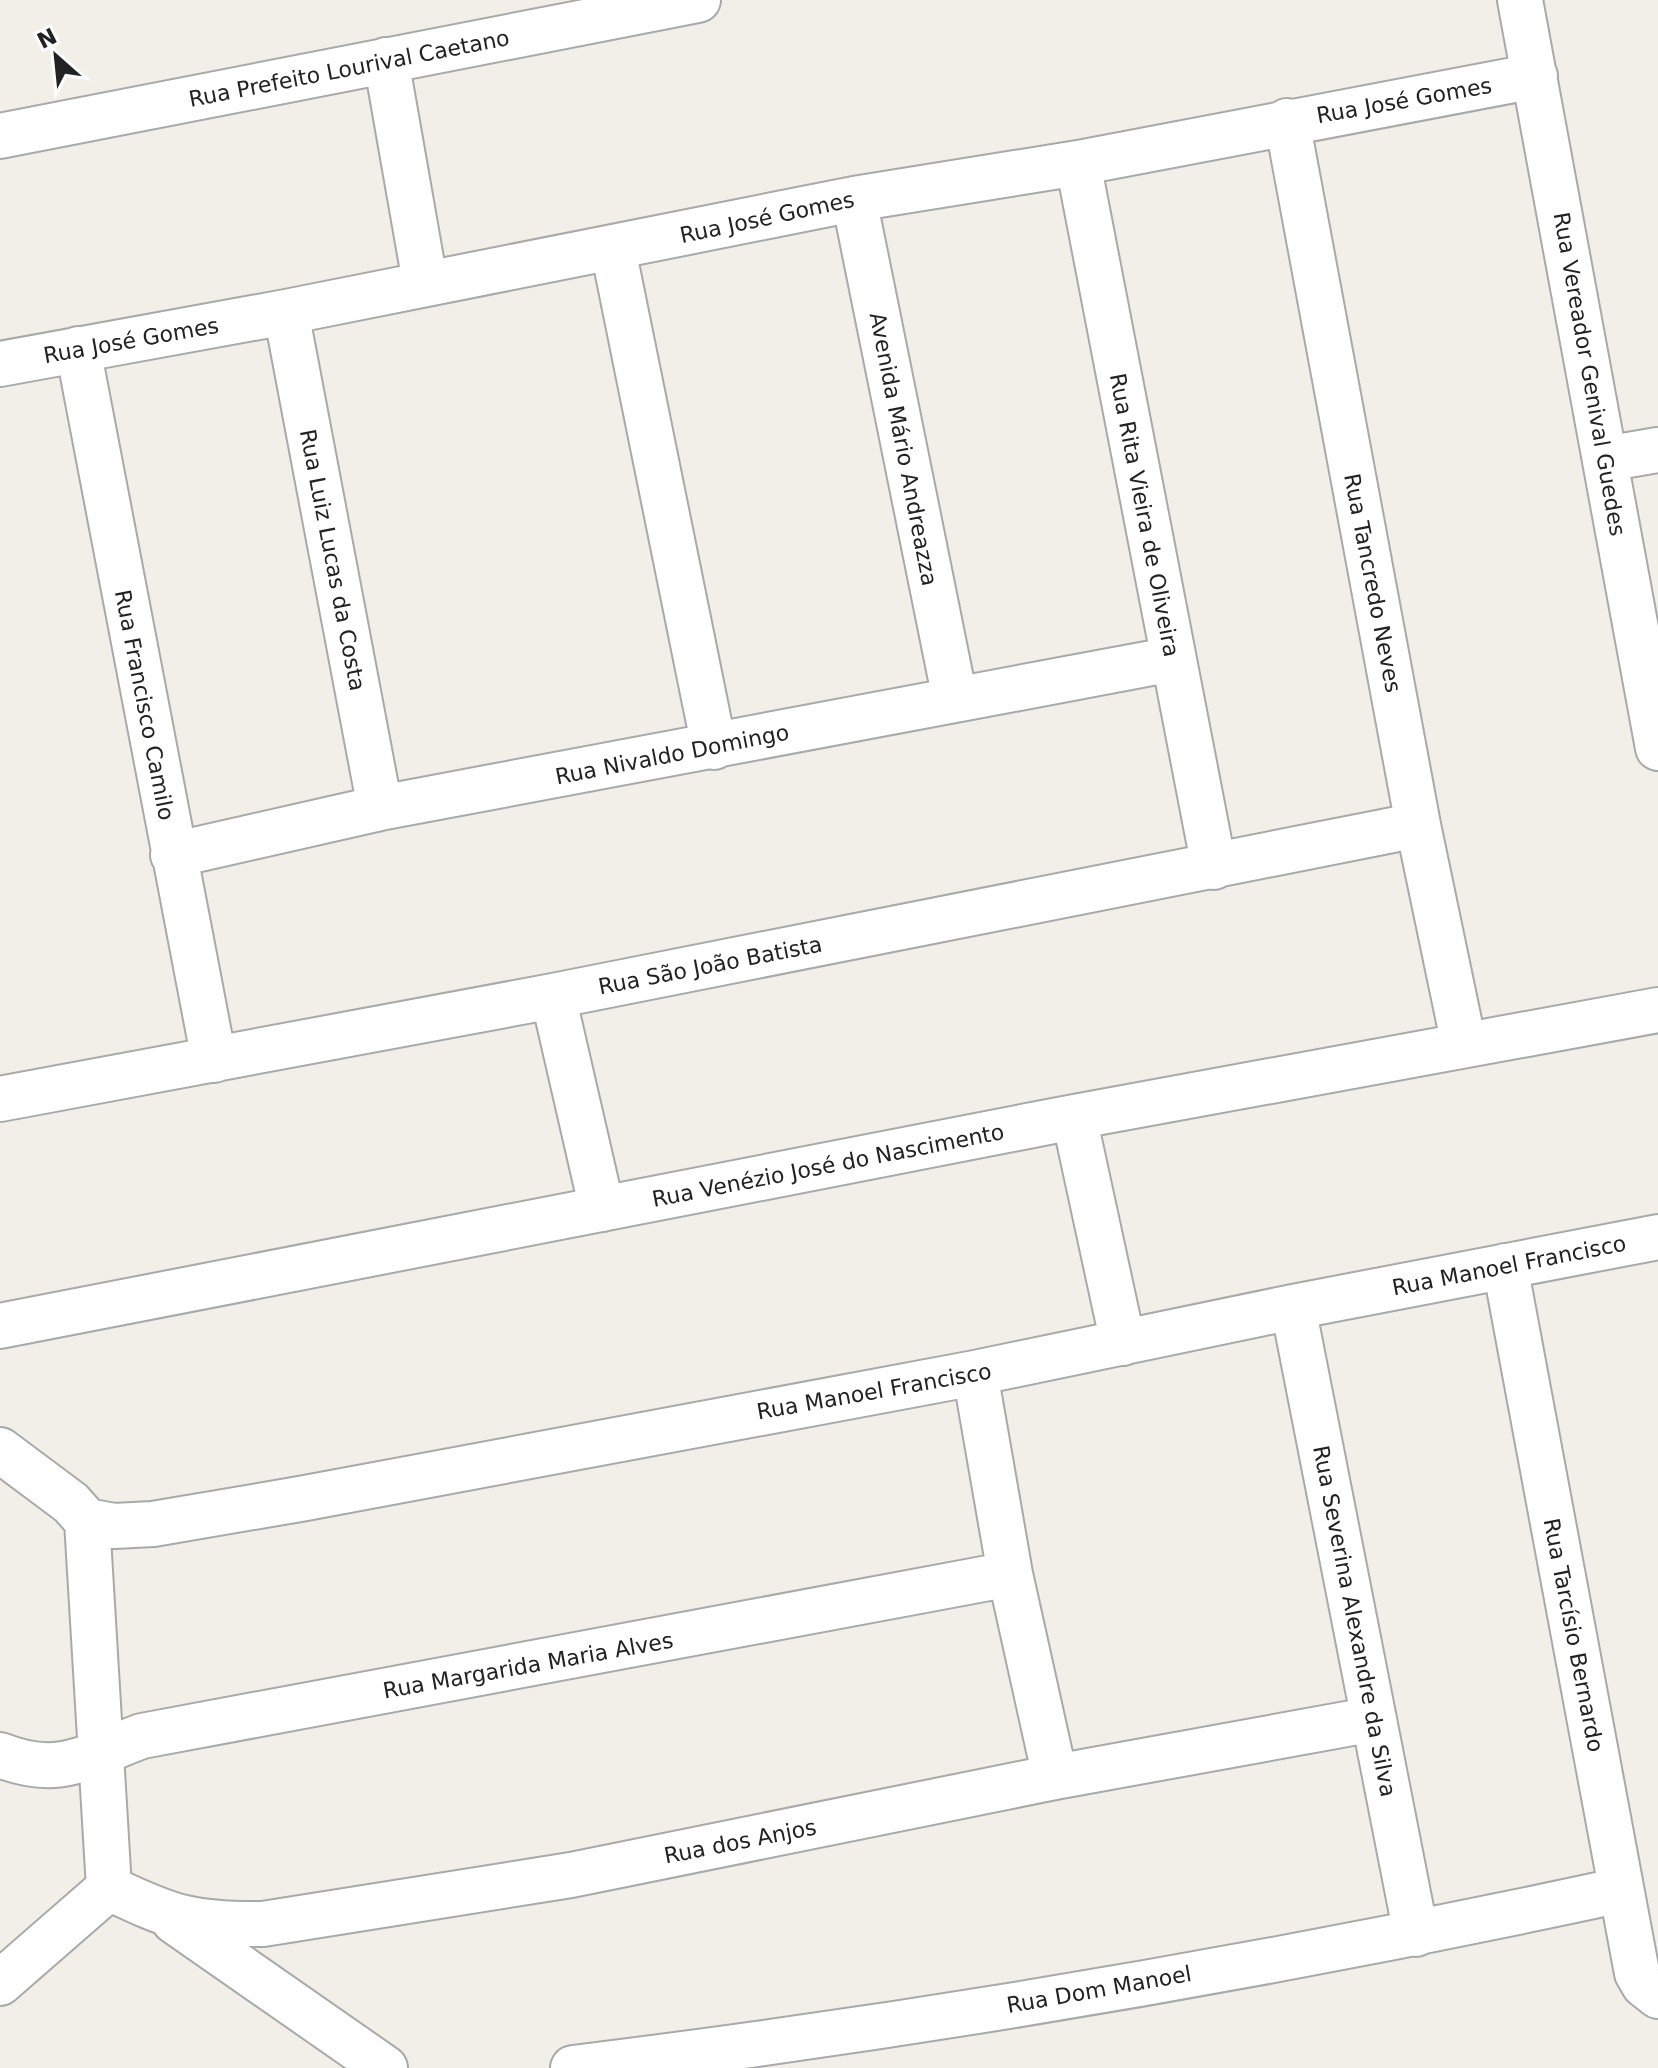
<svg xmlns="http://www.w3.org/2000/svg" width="1658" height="2068" font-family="'DejaVu Sans',sans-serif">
	<rect width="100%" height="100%" fill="#f2efe9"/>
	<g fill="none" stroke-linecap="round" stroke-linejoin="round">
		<g stroke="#a9a9a9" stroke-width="48">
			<path id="minor" d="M1520 0 1658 748
				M386 60 425 282
				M1287 121 1418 825 1464 1045
				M0 136 698 0
				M1078 163 1214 867
				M854 199 955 699
				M613 249 714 747
				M286 312 380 808
				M78 349 214 1060
				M0 364 286 312 854 199 1078 163 1535 76
				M1605 459 1658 450
				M173 855 380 808 1173 659
				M553 996 602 1209
				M0 1099 553 996 1418 825
				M1074 1117 1123 1343
				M1505 1266 1637 1973 1644 1985 1658 1996
				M1293 1307 1416 1934
				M0 1326 1074 1117 1658 1010
				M975 1373 1010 1574 1055 1777
				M0 1450 71 1503 87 1521 109 1888
				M87 1521 114 1526 153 1524 300 1499 975 1373 1293 1307 1658 1237
				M0 1755C60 1779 87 1756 142 1736L1010 1574
				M109 1888C171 1918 193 1925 263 1924L571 1875 1055 1777 1374 1719
				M174 1921 385 2068
				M0 1983 109 1888
				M573 2068C924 2025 1275 1965 1621 1890"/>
		</g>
		<use href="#minor" stroke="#fff" stroke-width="44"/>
	</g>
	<g text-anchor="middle" stroke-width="7" stroke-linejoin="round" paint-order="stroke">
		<g font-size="22" fill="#222" stroke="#fff">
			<text transform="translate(349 68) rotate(-11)" y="8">Rua Prefeito Lourival Caetano</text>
			<text transform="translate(1404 100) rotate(-10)" y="8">Rua José Gomes</text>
			<text transform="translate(767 217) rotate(-12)" y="8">Rua José Gomes</text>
			<text transform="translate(131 340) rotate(-10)" y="8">Rua José Gomes</text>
			<text transform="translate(1590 374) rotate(80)" y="8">Rua Vereador Genival Guedes</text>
			<text transform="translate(904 449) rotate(79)" y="8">Avenida Mário Andreazza</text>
			<text transform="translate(1145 515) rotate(79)" y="8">Rua Rita Vieira de Oliveira</text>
			<text transform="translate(333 560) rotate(79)" y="8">Rua Luiz Lucas da Costa</text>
			<text transform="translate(1373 583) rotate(79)" y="8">Rua Tancredo Neves</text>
			<text transform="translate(145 705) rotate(79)" y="8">Rua Francisco Camilo</text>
			<text transform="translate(672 754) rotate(-11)" y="8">Rua Nivaldo Domingo</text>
			<text transform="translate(710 965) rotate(-11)" y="8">Rua São João Batista</text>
			<text transform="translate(828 1165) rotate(-11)" y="8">Rua Venézio José do Nascimento</text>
			<text transform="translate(1509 1265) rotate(-11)" y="8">Rua Manoel Francisco</text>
			<text transform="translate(874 1391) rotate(-10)" y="8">Rua Manoel Francisco</text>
			<text transform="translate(1355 1621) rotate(79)" y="8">Rua Severina Alexandre da Silva</text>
			<text transform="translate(1574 1635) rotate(79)" y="8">Rua Tarcísio Bernardo</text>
			<text transform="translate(528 1665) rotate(-10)" y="8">Rua Margarida Maria Alves</text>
			<text transform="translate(740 1841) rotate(-11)" y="8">Rua dos Anjos</text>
			<text transform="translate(1099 1989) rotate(-10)" y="8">Rua Dom Manoel</text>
		</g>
	</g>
	<g transform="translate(56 56) rotate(333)" stroke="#ffffff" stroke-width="6" paint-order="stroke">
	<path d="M0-6L14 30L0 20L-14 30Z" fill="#222222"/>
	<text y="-12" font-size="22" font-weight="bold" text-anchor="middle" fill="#222222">N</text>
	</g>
</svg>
